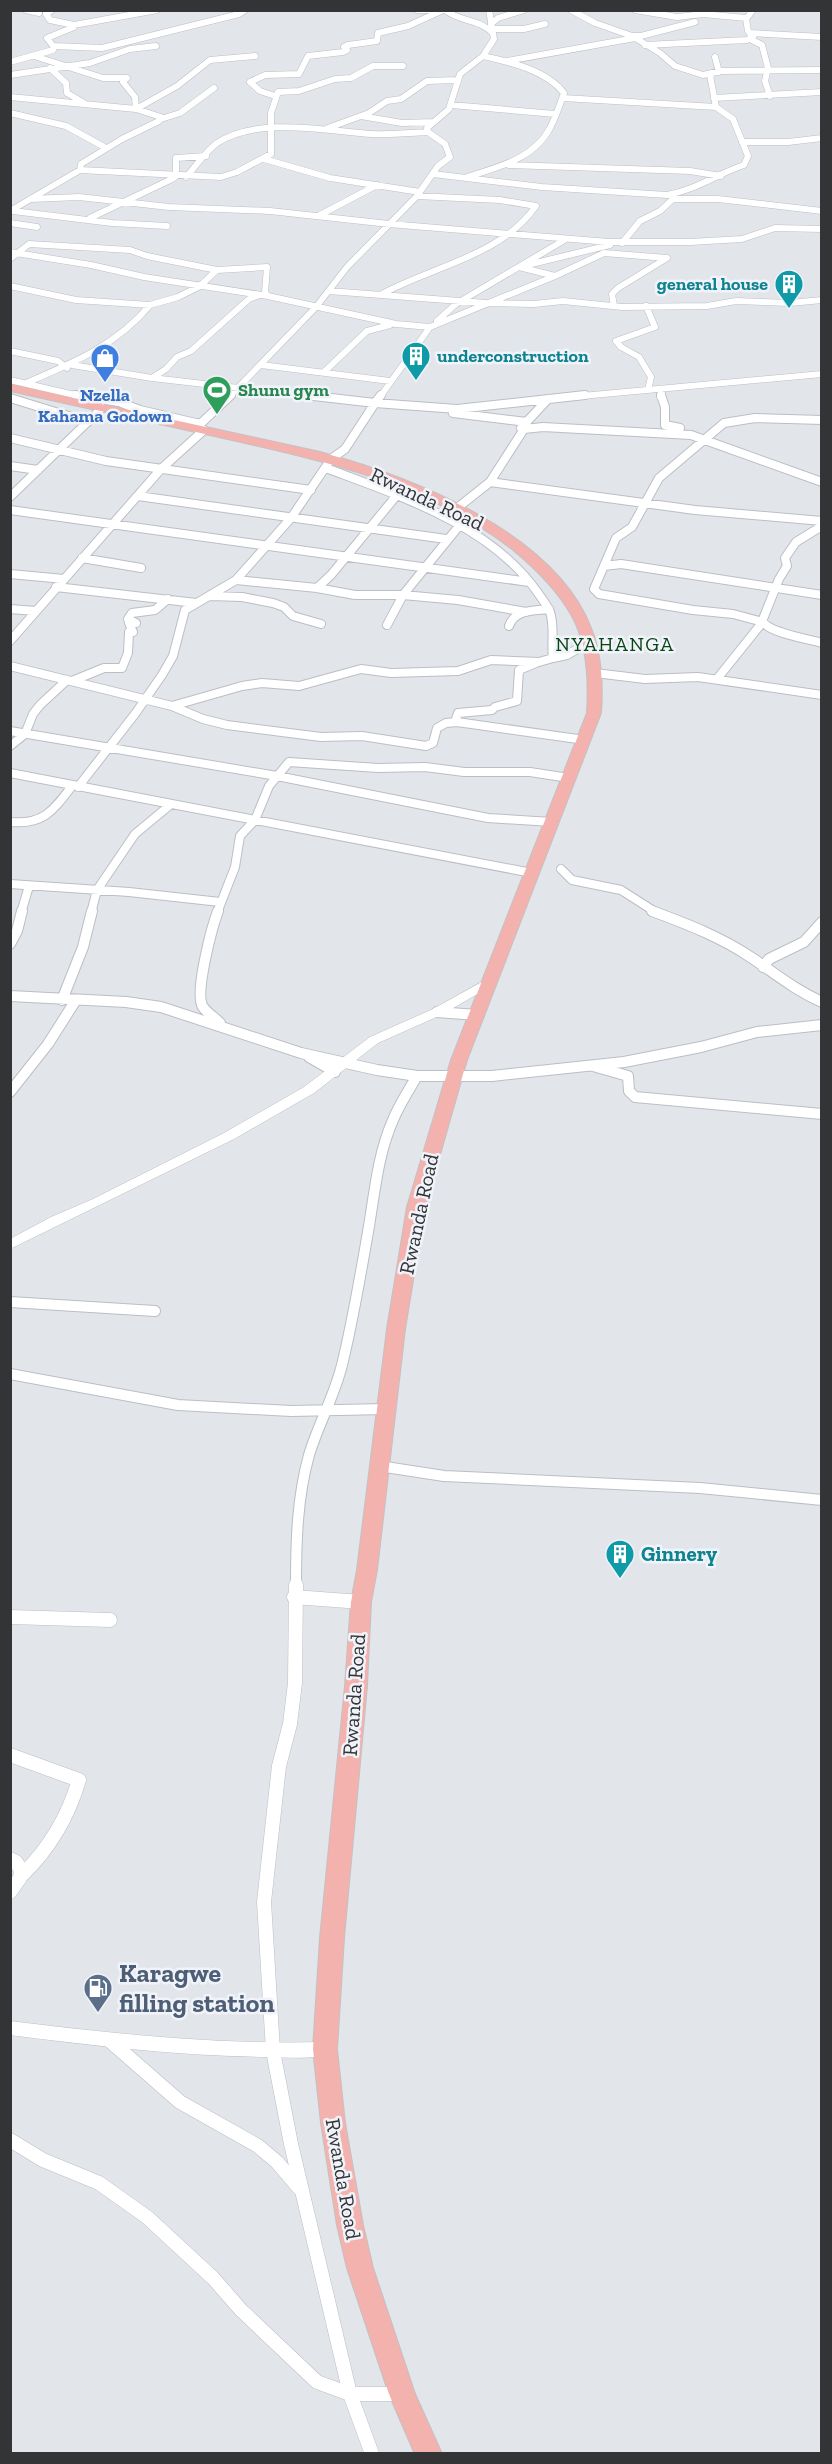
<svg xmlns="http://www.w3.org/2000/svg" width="832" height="2464" font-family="'Zilla Slab',serif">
	<rect width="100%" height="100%" fill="#e2e6eb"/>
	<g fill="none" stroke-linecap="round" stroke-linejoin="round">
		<g stroke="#bbbec4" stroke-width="7">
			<path id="minor-far3" d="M26 10 39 13
				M417 10H433
				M445 10C460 22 477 18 493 33
				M571 10 595 23 632 36 660 53 675 66 703 75 721 71 822 70
				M635 10 677 17 703 14 746 18
				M491 24 498 18 524 10
				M74 25 157 10
				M492 29H524L545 24
				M750 33 822 37
				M631 36H641L695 22
				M752 40 762 45 768 68 765 81 770 96
				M645 45 747 40 753 37 748 31 746 19 753 10
				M54 46 102 48 239 14 245 10
				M34 56 103 78H127L123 82 135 97 136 109 177 86 210 60 255 56
				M715 57 719 72
				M507 61 635 38
				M10 62 53 50 54 47 47 38 74 27V25L50 20 46 14 52 10
				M50 68 66 83 67 93 84 103
				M10 75 90 63 130 49 156 46
				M275 96 260 91 250 82 265 75 299 74 308 56 343 52 347 50 344 47 348 45 377 41 378 33 408 26 443 10
				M10 97 136 109 161 117 159 121 122 139 81 164 80 170
				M563 98 716 107
				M714 98 822 92
				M451 105 555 114
				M10 113 66 126 106 148
				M361 116 402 123 434 122
				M161 119 180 113 214 88
				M328 128 369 113 387 101 401 99 427 81 458 80
				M742 142H788L822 138
				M264 159 330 178 420 192
				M509 165 690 171 721 176
				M433 174 542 187 667 195C696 190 717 174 744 165L748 156 733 119 716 107 710 75
				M186 177C196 166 205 152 217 143 259 116 326 131 372 134 391 135 410 133 428 132
				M467 177C498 167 534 159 550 128 556 117 560 104 564 93 546 70 510 62 483 56
				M30 199 79 197 169 207 270 211 389 224 609 242H690L742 239 775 228 822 229
				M10 211 80 170 221 177 237 172 271 154V113L278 92 299 91 335 79 351 78 373 66H403
				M13 211 112 223 167 226
				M318 216 377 185
				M90 218 172 179 176 176V158L206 156
				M10 223 37 227
				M622 243 640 221 660 211 673 199H718L822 211
				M10 252 91 265 144 277 268 296 396 324 430 327 555 276 519 267 610 245
				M10 259 29 244 130 250 147 256 217 270
				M555 276 604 253 667 258 618 288 612 294 614 306
				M10 286 76 300 150 305 178 297 200 286 217 270 267 267 265 292 268 296
				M329 291 486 303 534 304 563 301 622 307 707 306 736 301 790 303 822 300
				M380 295C432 266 500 257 536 206L500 200 417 196
				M646 306 655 327 616 341 621 347 639 357 651 377 648 390
				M437 321 456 304 566 239
				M10 351 58 361 67 368
				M72 365 152 378 318 397
				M261 365 390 381
				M324 372 367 331 390 325
				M152 378 166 369 177 357 191 351 249 299 259 295
				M10 380 83 397
				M26 383C73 363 117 345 150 305
				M229 397 316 307 347 267 417 196 438 166 450 157 445 144 428 132 427 128 449 109 460 74 483 56 494 39 489 10
				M380 397 430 327
				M571 397 822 374
				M660 397 663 389"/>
		</g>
		<g stroke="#bbbec4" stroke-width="10">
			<path id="minor-far2" d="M75 395 119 402 140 410 200 424
				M305 395 375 403 381 395
				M661 395 665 407V425L680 428
				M10 398 88 422
				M548 399 521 428 524 429 490 482 695 510 822 521
				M453 413 527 422
				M822 420 755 418 724 423 659 478 632 527 616 538 594 589 599 594 693 610 733 614 763 622C770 633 808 639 822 643
				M196 428 231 395
				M524 429 543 427 691 435 822 482
				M10 438 106 461 311 490
				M10 466 38 470
				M138 496 446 539
				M10 497 102 408
				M456 509 490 482
				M10 510 529 582
				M82 558 141 568
				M604 566 621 564 822 595
				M10 574 64 579
				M236 580 317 588 355 595H403L458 600 526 612
				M56 587 196 603
				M317 588 331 575 397 495
				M210 596 242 597 273 603 284 607 293 616 321 624
				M10 609 36 611
				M387 625 403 595 459 526
				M509 626C515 609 534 611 549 609
				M10 641 161 469 204 430
				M553 658 567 655 589 642
				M10 666 172 706 203 719 227 725 321 737 362 736 426 746 433 743 437 728 446 723 457 722 585 740
				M595 673 645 679 698 677 822 695
				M717 679 761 624 779 579 787 566 785 558 796 542 822 526
				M72 681 104 668H122L128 653 129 632H133L129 623H136L128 619 132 613 155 610 168 599
				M172 706 242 686 262 683 299 686 361 669 391 673 458 671 491 660 539 662 553 658C551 644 555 626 550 612 547 605 542 599 538 593 491 525 400 496 326 468
				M455 722 458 713 492 710 495 707 517 701 519 670 536 663
				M10 731 277 776 488 818 552 822
				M10 746 25 734 33 714 40 705 67 680
				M10 773 532 873
				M78 787 135 714 162 675 173 656 185 610 236 580 291 518 331 459 345 449 375 403 457 409 585 395
				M10 822C43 825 53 811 72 786
				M561 869 572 880 621 890 657 913
				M10 884 129 892 220 902
				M21 913 29 886
				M91 913 97 890 135 834 170 805
				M217 913 235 867 240 836 255 820 269 786 289 762 378 768 425 767 464 772H530L569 778"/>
		</g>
		<g stroke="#bbbec4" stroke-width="12">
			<path id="minor-far1" d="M218 911C212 927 194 994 203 1007 207 1013 215 1018 220 1023
				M652 911C687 924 721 937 752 958 776 974 795 990 822 1002
				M10 944 17 931 22 911
				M763 967 769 959 804 942 822 922
				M10 996 126 1002 161 1007 301 1053 377 1070 417 1076H492L624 1062 701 1047 757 1032 822 1025
				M62 1000 83 947 92 911
				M437 1012 477 1015
				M309 1057 335 1072
				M593 1066 628 1076 629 1091 635 1097 822 1114
				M10 1092 48 1044 76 1000
				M10 1302 155 1311
				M10 1374 178 1405 291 1411 385 1409
				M379 1466 444 1476 700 1488 822 1500
				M296 1586C296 1542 297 1498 309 1455 318 1425 334 1397 342 1365 353 1320 361 1273 369 1226 375 1190 378 1154 393 1120 399 1105 409 1090 417 1076"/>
		</g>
		<g stroke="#bbbec4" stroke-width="15">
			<path id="minor" d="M296 1585 295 1683 290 1724 279 1766 264 1902 273 2051 291 2144 350 2394 372 2454
				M294 1597 361 1602
				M10 1617 110 1620
				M10 1755 79 1780C68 1817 50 1848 22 1875
				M10 1859 16 1862 21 1870 20 1878 10 1892
				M109 2040 180 2102 258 2146 277 2162 299 2188
				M10 2140 43 2160 99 2183 147 2217 213 2278 241 2310 317 2382 350 2394H402"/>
		</g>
		<g stroke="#bbbec4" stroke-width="1">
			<path id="tertiary" d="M489 978 495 982 493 985 441 1015 378 1043 314 1093 234 1139 10 1249V1239L51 1217 93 1199 224 1133 304 1087 370 1037 433 1009Z
				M10 2021C115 2034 219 2045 325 2042L331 2044 334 2049 331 2054C312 2060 287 2057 267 2057 181 2056 96 2046 10 2035Z"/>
		</g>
		<g stroke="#c2c2c3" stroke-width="2">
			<path id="trunk" d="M10 384 320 452C411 477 554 532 591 628 602 655 603 684 601 713L467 1060 425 1207 405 1329 377 1570 371 1602 367 1686 344 1938 337 2049 345 2123 363 2225 373 2268 415 2394 442 2454H415L389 2394 347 2268 337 2225 321 2123 313 2049 320 1938 345 1686 351 1602 357 1570 387 1329 407 1207 451 1060 587 713C589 681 588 645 572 616 557 589 535 568 512 549 423 480 312 458 205 434 140 420 75 405 10 391Z"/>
		</g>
		<use href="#minor-far3" stroke="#fff" stroke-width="6"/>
		<use href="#minor-far2" stroke="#fff" stroke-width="8"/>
		<use href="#minor-far1" stroke="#fff" stroke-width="10"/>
		<use href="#minor" stroke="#fff" stroke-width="14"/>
		<use href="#tertiary" fill="#fff" fill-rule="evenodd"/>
		<use href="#trunk" fill="#f4b2ae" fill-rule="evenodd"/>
	</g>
	<defs>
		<g id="building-pin" transform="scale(1.5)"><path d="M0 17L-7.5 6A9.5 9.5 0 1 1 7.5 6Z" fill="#0f9aa8" stroke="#f0f3f9"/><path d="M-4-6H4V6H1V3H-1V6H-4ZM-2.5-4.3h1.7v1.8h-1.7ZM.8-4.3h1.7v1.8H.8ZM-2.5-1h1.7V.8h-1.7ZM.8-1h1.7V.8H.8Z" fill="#fff"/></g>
		<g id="shop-pin" transform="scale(1.5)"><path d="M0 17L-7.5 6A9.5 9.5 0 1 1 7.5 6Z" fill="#3f7fe0" stroke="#f0f3f9"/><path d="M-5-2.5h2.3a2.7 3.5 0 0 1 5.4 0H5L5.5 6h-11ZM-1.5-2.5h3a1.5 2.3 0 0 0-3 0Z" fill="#fff"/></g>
		<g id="stadium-pin" transform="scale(1.5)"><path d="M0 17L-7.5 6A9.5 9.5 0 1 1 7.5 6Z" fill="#2e9e5b" stroke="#f0f3f9"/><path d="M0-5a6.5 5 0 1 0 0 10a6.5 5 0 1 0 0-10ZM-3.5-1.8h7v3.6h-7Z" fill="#fff"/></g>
		<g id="fuel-pin" transform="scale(1.5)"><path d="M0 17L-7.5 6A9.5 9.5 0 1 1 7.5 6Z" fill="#5c6f8a" stroke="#f0f3f9"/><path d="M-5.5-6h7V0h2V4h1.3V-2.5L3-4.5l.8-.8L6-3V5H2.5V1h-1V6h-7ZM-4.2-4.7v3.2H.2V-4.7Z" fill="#fff"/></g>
	</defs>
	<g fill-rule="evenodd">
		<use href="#building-pin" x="789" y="284"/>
		<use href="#building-pin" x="416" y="356"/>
		<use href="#shop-pin" x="105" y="358"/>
		<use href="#stadium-pin" x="217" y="390"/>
		<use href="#building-pin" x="620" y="1554"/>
		<use href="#fuel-pin" x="98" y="1988"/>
	</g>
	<g text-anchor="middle" stroke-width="5" stroke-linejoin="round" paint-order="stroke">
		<g font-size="18" font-weight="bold" fill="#0d838f" stroke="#f0f3f9" text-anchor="end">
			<text x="768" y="290">general house</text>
			<text x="437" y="362" text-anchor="start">underconstruction</text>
		</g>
		<g font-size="18" font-weight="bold" fill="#27864d" stroke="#f0f3f9" text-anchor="start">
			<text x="238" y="396">Shunu gym</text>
		</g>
		<g font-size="18" font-weight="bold" fill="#366cbe" stroke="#f0f3f9">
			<text x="105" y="401">Nzella<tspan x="105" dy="21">Kahama Godown</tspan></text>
		</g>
		<g font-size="20" letter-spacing="1.5" fill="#064412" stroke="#f0f3f9">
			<text x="615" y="651">NYAHANGA</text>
		</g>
		<g font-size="21" fill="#333436" stroke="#f0f3f9">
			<text transform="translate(427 499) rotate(25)" y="7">Rwanda Road</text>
			<text transform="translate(419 1214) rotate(-78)" y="7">Rwanda Road</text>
			<text transform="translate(354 1695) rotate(-86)" y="7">Rwanda Road</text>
			<text transform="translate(343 2179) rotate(80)" y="7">Rwanda Road</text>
		</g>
		<g font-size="21" font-weight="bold" fill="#0d838f" stroke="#f0f3f9" text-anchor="start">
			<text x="641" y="1561">Ginnery</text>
		</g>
		<g font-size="26" font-weight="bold" fill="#4e5e75" stroke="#f0f3f9" text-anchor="start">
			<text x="119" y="1982">Karagwe<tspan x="119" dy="30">filling station</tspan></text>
		</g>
	</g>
	<rect width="832" height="2464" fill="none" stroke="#333436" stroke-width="24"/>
</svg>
